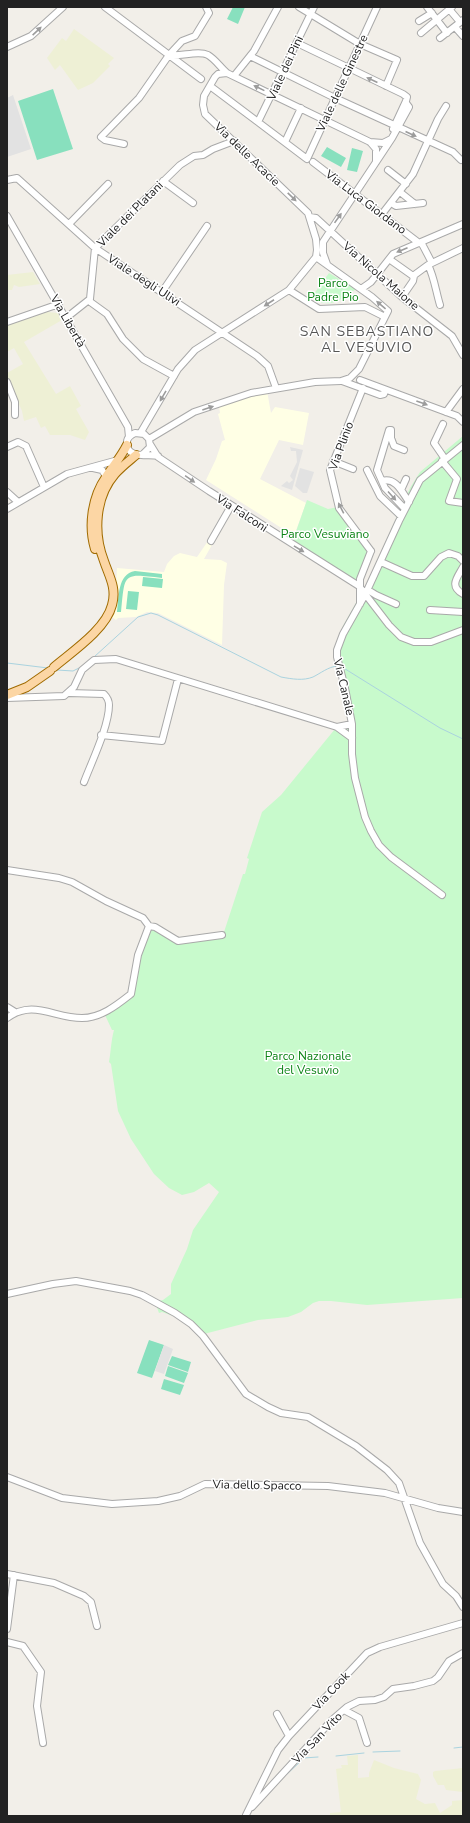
<svg xmlns="http://www.w3.org/2000/svg" width="470" height="1823" font-family="'Nunito Sans',sans-serif">
	<rect width="100%" height="100%" fill="#f2efe9"/>
	<path fill="#ffffe5" d="M267 391 271 413 275 407 309 413 303 445 279 440 260 479 306 503 294 536 206 480 216 459 222 441 225 440 218 414 220 413 219 406Z
		M208 541 213 543 204 559 221 560 227 563 224 585 222 645 158 613 147 612 136 617 118 618 116 620 109 615 115 605 117 568 164 572 167 564 174 556 180 553 197 557Z"/>
	<path fill="#eef0d5" d="M74 29 114 58 108 64 110 66 93 83 78 90 60 65 55 70 47 58 62 38 66 41Z
		M33 272 40 284 19 287 14 285 12 290H7V275Z
		M47 312 58 313 62 320 24 342 56 394 70 386 81 406 76 409 89 432 85 440 70 435H50L45 426 41 428 36 417 24 421 22 411 7 378V373L23 364 14 348 7 352V325Z
		M358 1755V1778L369 1777V1773L374 1760 394 1768 418 1774 421 1780 416 1799 425 1804 435 1803 440 1813 452 1805V1801L463 1800V1816H330V1813L341 1812 336 1769 342 1768 341 1765H348L347 1756Z
		M463 1768V1792L446 1790 444 1785H438L433 1776V1772L435 1771Z"/>
	<path fill="#c8facc" d="M329 273 356 289C339 301 331 309 311 298Z
		M463 436V1298L367 1305 331 1301H319L313 1303 301 1312 288 1317 258 1320 200 1335 185 1320 162 1312 159 1313 155 1302 163 1300 171 1294V1284L187 1249 193 1230 219 1192 209 1183 194 1192 182 1195 169 1188 154 1174 131 1139 118 1111 111 1064 109 1062C111 1051 111 1041 114 1030H112L105 1015 106 1008 114 1002 116 1003 128 993 147 927 180 939 224 932 243 874H245L249 859 247 858 262 812 281 795 335 729 348 721 349 714 334 653 343 626 365 587 410 488 420 472Z
		M307 500 328 509 338 507 370 551 357 582 292 543Z"/>
	<path fill="#88e0be" d="M233 7H245L238 24 227 19Z
		M53 89 73 149 37 160 18 101Z
		M327 147 346 158 341 167 321 156Z
		M352 148 363 151 357 172 347 170Z
		M135 571 162 574V578C122 573 125 573 121 612H117C119 598 117 574 135 571Z
		M143 577 163 579 162 588 142 586Z
		M128 591 139 592 137 610 126 609Z
		M149 1340 164 1345 152 1378 137 1373Z
		M172 1356 191 1362 188 1372 168 1365Z
		M168 1366 188 1373 184 1383 165 1376Z
		M164 1379 184 1385 180 1395 161 1389Z"/>
	<path fill="#e2e2e2" d="M13 95 31 149 7 157V98Z
		M290 447 303 450 292 490 281 486 287 481 289 483 293 480 290 476 297 462 296 451H291Z
		M300 468 314 472 307 493H303L295 486Z
		M164 1345 173 1349 164 1374 155 1371Z"/>
	<g fill="none" stroke-linecap="round" stroke-linejoin="round">
		<path stroke="#aad3df" stroke-width="1" d="M94 657 138 617 151 613 158 615 281 677C292 679 303 681 313 677 321 673 328 667 337 666
			M7 663 48 668
			M342 667 440 728 463 739
			M57 670 73 671 79 668
			M454 1748 463 1747
			M373 1752 400 1751
			M336 1756 364 1753
			M304 1758 318 1757
			M286 1775 301 1761"/>
		<g stroke="#a9a9a9" stroke-width="8">
			<path id="minor" d="M105 7 201 79
				M299 7 360 44 397 60 386 86
				M427 7 447 33
				M449 9 460 22
				M419 21 432 13
				M455 27 463 36
				M421 33 452 7
				M440 38 463 20
				M297 43 403 94 407 97 406 101 393 129
				M7 47 31 36 63 7
				M169 55C181 57 198 50 208 55 215 59 221 68 227 73L370 142 376 149V162
				M250 56 335 98 453 152 461 160
				M227 73 218 74 215 77 204 96 203 105 205 114 308 213 316 239 317 250 316 257
				M234 76 254 51 278 7
				M210 86 307 159 377 7
				M258 122 314 7
				M285 142 301 108
				M370 142 383 143 391 139
				M124 144 105 140 101 137 139 98 169 55 182 41 195 36 209 13 206 7
				M313 162 419 243
				M388 170 406 184
				M7 180 17 178 95 248 257 356 268 366 276 388
				M163 181 193 203
				M400 192 415 204
				M391 203 396 206 423 203
				M382 214 413 174 438 119 446 106
				M7 216 128 427 129 437
				M310 217 316 218 402 297 452 336 463 355
				M69 224 108 184
				M421 242 432 263
				M389 259 413 276 428 265 463 248
				M327 264 323 253V242L392 138 409 107 406 103
				M428 265C434 276 436 292 440 305
				M361 289 371 282 393 254 463 224
				M289 290 319 309 365 307 385 317
				M162 292 207 226
				M402 297 413 281 414 276
				M89 301 107 314 123 339 143 359 174 376
				M66 318 90 299 95 248 180 165 194 156 203 155 213 149 234 141
				M7 322 59 304
				M360 380 457 416 463 422
				M342 381 380 395 384 394 385 390
				M7 382 15 402V415
				M363 388 330 470 339 508 371 551
				M446 412 463 389
				M443 424 434 443 445 459
				M141 432 178 369 195 350 289 290 316 257
				M149 439 194 412 251 393 315 382 341 381 350 378 359 369 388 311 372 297 316 257
				M150 444 158 457 209 491 359 586 389 625 401 637 414 642H431L463 630
				M7 447 18 442 26 446 44 487
				M404 450 394 446 391 438V430H389L377 470 385 488 405 509
				M143 454 150 447 149 439 144 434 135 433C131 435 127 437 127 442 125 459 148 454 158 456
				M333 461 353 469
				M442 461 457 479 449 501 463 503
				M93 468 102 470 106 476
				M367 470 380 496 401 516
				M382 481C396 477 402 492 409 502
				M401 490 406 479
				M7 492 18 502
				M7 509 67 474 118 460
				M211 541 231 506
				M381 562 412 576H424L441 557 449 553 458 556 463 561
				M463 567C457 578 449 586 463 594
				M368 590 376 595 396 604
				M360 604V579L371 551
				M430 610 463 612
				M69 693 104 694C107 697 109 700 109 705 109 726 92 761 84 782
				M7 698 64 696 74 687 82 670 94 660 116 659 337 727 352 738
				M337 727 352 724
				M101 735 162 741 178 679
				M7 870 59 878 72 882 106 901 143 918 149 926 138 955 131 994C117 1005 101 1018 82 1018 54 1018 33 999 7 1018
				M442 895 391 857 379 845 371 831 365 817 355 778 352 754V724L345 688 337 657V650L343 634 365 595 399 521 420 480 463 445
				M149 926 155 927 178 941 222 935
				M7 1007 15 1012
				M7 1294 53 1284 76 1281 130 1291 142 1295 175 1313 191 1324 203 1336 246 1394 268 1407 281 1413 308 1417 356 1446 387 1470 399 1483 420 1543 439 1577 443 1584 456 1596 463 1607
				M7 1477 62 1498 112 1504 158 1501 180 1496 205 1484 328 1486 385 1493 438 1508 463 1512
				M7 1574 54 1583 84 1596 91 1602 97 1626
				M7 1629 14 1575
				M7 1642 23 1646 41 1672 37 1706 43 1743
				M344 1710 359 1718 367 1743
				M277 1714 289 1736
				M252 1807 332 1720 347 1707 359 1701 375 1700 384 1697 393 1689 414 1686 433 1681 438 1677 449 1661 463 1653
				M246 1815 278 1750 289 1736 367 1653 380 1647 463 1623"/>
		</g>
		<g stroke="#a06b00" stroke-width="10">
			<path id="major" d="M95 549C88 526 92 497 106 477 113 466 121 457 127 445
				M54 667C73 651 106 629 112 605 117 588 109 576 104 561 93 533 95 497 115 474 121 467 129 461 136 455
				M7 695 27 687 50 671"/>
		</g>
		<use href="#minor" stroke="#fff" stroke-width="6"/>
		<use href="#major" stroke="#fcd6a4" stroke-width="8"/>
	</g>
	<defs><path id="oneway-solid" d="M-6-.8H1V-3.2L6.5 0L1 3.2V.8H-6Z"/></defs>
	<g fill="#9c9c9c">
		<use href="#oneway-solid" transform="translate(37 31) rotate(-43)"/>
		<use href="#oneway-solid" transform="translate(372 80) rotate(-155)"/>
		<use href="#oneway-solid" transform="translate(259 88) rotate(-154)"/>
		<use href="#oneway-solid" transform="translate(411 134) rotate(24)"/>
		<use href="#oneway-solid" transform="translate(292 197) rotate(44)"/>
		<use href="#oneway-solid" transform="translate(338 218) rotate(-55)"/>
		<use href="#oneway-solid" transform="translate(402 250) rotate(157)"/>
		<use href="#oneway-solid" transform="translate(269 303) rotate(147)"/>
		<use href="#oneway-solid" transform="translate(381 305) rotate(-140)"/>
		<use href="#oneway-solid" transform="translate(163 396) rotate(120)"/>
		<use href="#oneway-solid" transform="translate(422 403) rotate(20)"/>
		<use href="#oneway-solid" transform="translate(208 408) rotate(-19)"/>
		<use href="#oneway-solid" transform="translate(190 479) rotate(35)"/>
		<use href="#oneway-solid" transform="translate(392 496) rotate(48)"/>
		<use href="#oneway-solid" transform="translate(341 508) rotate(-117)"/>
		<use href="#oneway-solid" transform="translate(299 549) rotate(31)"/>
	</g>
	<g text-anchor="middle" stroke-width="3" stroke-linejoin="round" paint-order="stroke">
		<g font-size="12" fill="#222" stroke="#fff">
			<text transform="translate(285 68) rotate(-65)" y="4">Viale dei Pini</text>
			<text transform="translate(342 83) rotate(-65)" y="4">Viale delle Ginestre</text>
			<text transform="translate(247 154) rotate(44)" y="4">Via delle Acacie</text>
			<text transform="translate(366 202) rotate(37)" y="4">Via Luca Giordano</text>
			<text transform="translate(130 214) rotate(-45)" y="4">Viale dei Platani</text>
			<text transform="translate(381 276) rotate(41)" y="4">Via Nicola Maione</text>
			<text transform="translate(144 280) rotate(33)" y="4">Viale degli Ulivi</text>
			<text transform="translate(68 321) rotate(60)" y="4">Via Libertà</text>
			<text transform="translate(341 446) rotate(-70)" y="4">Via Plinio</text>
			<text transform="translate(242 513) rotate(33)" y="4">Via Falconi</text>
			<text transform="translate(344 687) rotate(77)" y="4">Via Canale</text>
			<text transform="translate(257 1485) rotate(1)" y="4">Via dello Spacco</text>
			<text transform="translate(331 1691) rotate(-47)" y="4">Via Cook</text>
			<text transform="translate(317 1738) rotate(-46)" y="4">Via San Vito</text>
		</g>
		<g font-size="12" fill="#0c8416" stroke="#fff">
			<text x="333" y="287">Parco<tspan x="333" dy="14">Padre Pio</tspan></text>
			<text x="325" y="538">Parco Vesuviano</text>
			<text x="308" y="1060">Parco Nazionale<tspan x="308" dy="14">del Vesuvio</tspan></text>
		</g>
		<g font-size="14" letter-spacing="1" fill="#555" stroke="#fff">
			<text x="367" y="336">SAN SEBASTIANO<tspan x="367" dy="16">AL VESUVIO</tspan></text>
		</g>
	</g>
	<rect width="470" height="1823" fill="none" stroke="#222222" stroke-width="16"/>
</svg>
